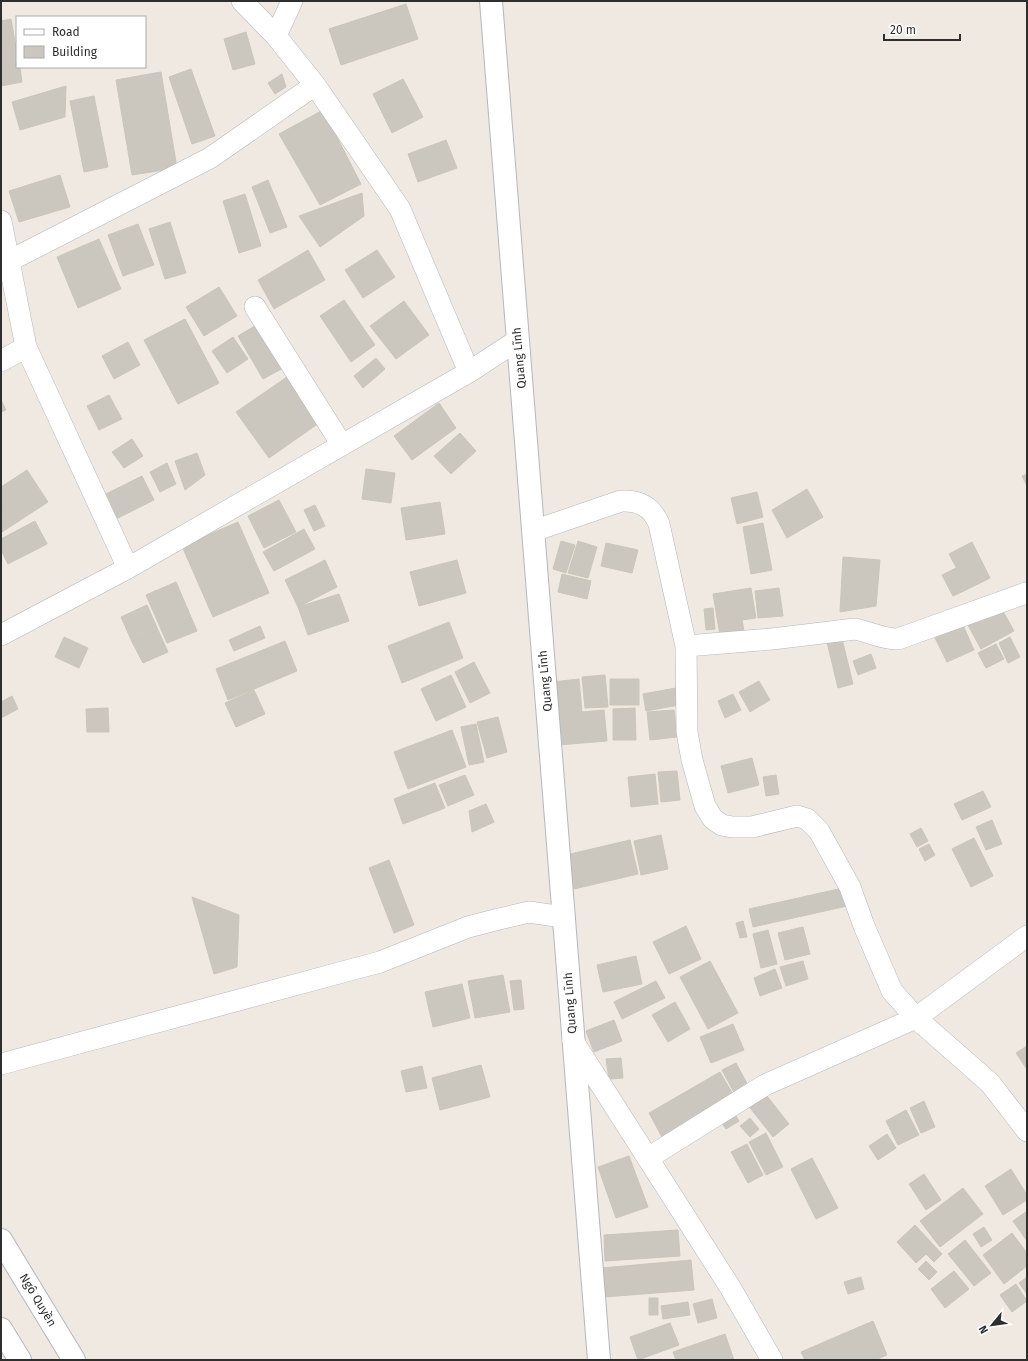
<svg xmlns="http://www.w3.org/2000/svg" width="1028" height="1361" font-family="'Fira Sans',sans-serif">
	<rect width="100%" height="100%" fill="#efe9e1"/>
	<path fill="#cbc7bf" stroke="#cbc5ba" d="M406 4 418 39 341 65 329 29Z
		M11 19 17 53V67H20L22 82 1 86V21Z
		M246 32 255 64 233 70 224 39Z
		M191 69 215 136 192 144 169 77Z
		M161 72 177 168 132 175 116 80Z
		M282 74 286 87 275 94 268 83Z
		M403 79 423 117 392 133 373 94Z
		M66 86 65 117 20 130 12 102Z
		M94 96 108 167 84 172 70 101Z
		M323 110 361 184 320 205 279 134Z
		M446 140 457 168 418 182 408 154Z
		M60 175 70 207 19 222 9 191Z
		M268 180 287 227 270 233 252 187Z
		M362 193 364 216 320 247 299 216Z
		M245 194 261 246 239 253 223 201Z
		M170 222 186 273 165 279 149 229Z
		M138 224 154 265 123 276 108 235Z
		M99 239 121 289 78 308 57 257Z
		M308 250 325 280 274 309 258 280Z
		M377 250 395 277 363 298 345 270Z
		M219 287 237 316 204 336 186 307Z
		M344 300 375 345 351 362 320 316Z
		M404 301 429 335 396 359 370 326Z
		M185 319 219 383 178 404 144 340Z
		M260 323 285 367 263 379 238 336Z
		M233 337 248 359 227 373 212 351Z
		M128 342 140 365 114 379 102 356Z
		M376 358 385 369 363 388 354 376Z
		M287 377 319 423 269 458 236 412Z
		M109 395 122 419 99 430 87 406Z
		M1 400 6 410 1 412Z
		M439 403 456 428 412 460 394 436Z
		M460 433 476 451 451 474 434 456Z
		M132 439 143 456 124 468 112 452Z
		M197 453 205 475 185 490 175 461Z
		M167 463 176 484 160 492 150 472Z
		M366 469 395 473 391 503 362 499Z
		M27 470 48 502 2 532 1 487Z
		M1027 474V486L1022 476Z
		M142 476 154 500 112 521 100 497Z
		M807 489 823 517 787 538 772 510Z
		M757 492 763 517 737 524 731 498Z
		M279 500 296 532 264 548 248 516Z
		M440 502 445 534 406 540 401 508Z
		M315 505 325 526 314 531 304 510Z
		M35 521 47 544 8 564 1 550V539Z
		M238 522 269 593 213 617 182 546Z
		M763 523 772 570 751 574 743 527Z
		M304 529 315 549 274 571 263 552Z
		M561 541 575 545 566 573 553 569Z
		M578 541 597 547 588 578 568 573Z
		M972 542 990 578 968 589 949 554Z
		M606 543 638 550 632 573 601 566Z
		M843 557 880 560 876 606 840 612Z
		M325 560 337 587 298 607 285 580Z
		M457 560 466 593 419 606 410 572Z
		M956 568 968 589 953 596 942 575Z
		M562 574 591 581 587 599 558 592Z
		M176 582 197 631 167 643 146 595Z
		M751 588 756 618 742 620 744 631 720 635 713 594Z
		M779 588 783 616 758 618 755 591Z
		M339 594 349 621 308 635 298 607Z
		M147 605 158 630 132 642 121 617Z
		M1000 606 1014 631 981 649 968 625Z
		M713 608 715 629 706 630 704 609Z
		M449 622 463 658 402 683 388 646Z
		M962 623 974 650 947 662 934 636Z
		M260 626 265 638 234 651 229 640Z
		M158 630 168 652 143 663 132 642Z
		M64 637 88 648 79 668 55 657Z
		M1010 637 1020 657 1008 663 999 643Z
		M842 639 853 684 838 688 827 642Z
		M285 641 297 671 228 700 216 669Z
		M996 644 1004 659 986 668 978 653Z
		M871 654 876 668 858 675 853 661Z
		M474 662 490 693 470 703 455 672Z
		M451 675 466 707 436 721 421 689Z
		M605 675 608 707 585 708 582 677Z
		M579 679 582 712 604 710 607 741 558 745 552 682Z
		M610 679H639V705H610Z
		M759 681 770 700 750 712 739 692Z
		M676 688 679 705 646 711 643 694Z
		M254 690 265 714 236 727 225 703Z
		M733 694 741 710 725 718 718 701Z
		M12 696 18 709 1 718V702Z
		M108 708 109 732H87L86 709Z
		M635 708 636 740H613V709Z
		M674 710 677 737 650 740 647 712Z
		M498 717 507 752 487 758 477 722Z
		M476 724 484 762 469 765 461 727Z
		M452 730 466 767 408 789 394 752Z
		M752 758 759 785 728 793 721 766Z
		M677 771 680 800 661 802 658 772Z
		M655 774 658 804 631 807 628 777Z
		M465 775 474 795 448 806 439 785Z
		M776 775 779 794 766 796 763 777Z
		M435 783 445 808 403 824 394 799Z
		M983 791 991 807 962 820 954 804Z
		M486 804 494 822 472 832 469 811Z
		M992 820 1002 844 986 850 976 827Z
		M921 828 928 841 917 847 910 834Z
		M661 835 668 869 641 875 634 841Z
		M974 838 993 876 971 887 952 849Z
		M630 840 638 874 574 889 566 855Z
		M929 844 935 855 925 861 919 849Z
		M389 860 414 925 394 933 369 868Z
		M843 888 847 906 753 927 749 909Z
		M192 897 239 915 237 967 214 974Z
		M743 921 747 937 740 938 736 923Z
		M686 926 701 959 669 974 653 942Z
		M803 927 810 954 785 960 778 933Z
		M768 930 777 964 761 968 753 934Z
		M636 956 642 984 603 992 597 965Z
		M710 961 738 1013 708 1029 680 977Z
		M803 961 808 979 786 986 780 967Z
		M775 969 782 988 760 996 754 978Z
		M503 975 510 1012 475 1018 468 981Z
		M521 980 524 1009 514 1010 510 981Z
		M656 981 665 998 622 1019 614 1002Z
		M462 984 470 1018 433 1027 425 992Z
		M675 1002 690 1029 668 1042 652 1015Z
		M614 1020 622 1041 594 1052 586 1031Z
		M733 1024 744 1050 711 1063 700 1037Z
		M1027 1046V1067L1026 1068 1016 1053Z
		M621 1058 623 1078 609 1079 606 1059Z
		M736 1063 750 1089 736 1096 722 1070Z
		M481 1065 490 1097 440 1110 432 1078Z
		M422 1066 427 1088 406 1092 401 1071Z
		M720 1072 734 1096 662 1137 649 1113Z
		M763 1091 789 1124 773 1137 747 1104Z
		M924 1101 935 1127 921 1133 910 1108Z
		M732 1110 739 1121 726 1129 719 1119Z
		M906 1110 919 1135 898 1145 886 1121Z
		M750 1118 759 1129 750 1137 740 1126Z
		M766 1133 783 1167 766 1175 749 1142Z
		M887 1134 896 1148 878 1160 869 1146Z
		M747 1144 763 1175 748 1183 731 1152Z
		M629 1156 648 1207 616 1218 598 1167Z
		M812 1158 838 1208 816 1219 791 1169Z
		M1011 1169 1027 1195V1200L1003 1215 985 1186Z
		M924 1174 941 1200 926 1210 909 1184Z
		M963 1188 983 1214 940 1247 920 1221Z
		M1027 1211V1241L1013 1221Z
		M915 1225 942 1254 934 1262 926 1254 916 1263 897 1242Z
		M984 1227 992 1240 981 1247 973 1234Z
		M678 1230 680 1256 605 1261 604 1235Z
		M1012 1233 1027 1253V1266L1004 1284 983 1255Z
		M965 1240 991 1273 974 1286 948 1254Z
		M691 1260 694 1290 604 1297 602 1268Z
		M926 1261 937 1272 929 1280 918 1269Z
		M954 1271 969 1289 945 1308 931 1289Z
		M861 1277 864 1289 848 1294 844 1282Z
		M1027 1277V1294L1019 1283Z
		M1016 1284 1027 1301 1012 1312 1000 1295Z
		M649 1298H658V1315H649Z
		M712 1299 717 1318 698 1323 693 1304Z
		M688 1302 690 1315 663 1319 661 1306Z
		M873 1321 887 1355 875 1360H805L801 1352Z
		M670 1323 679 1345 638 1360 630 1337Z
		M725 1334 734 1360H676L673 1352Z"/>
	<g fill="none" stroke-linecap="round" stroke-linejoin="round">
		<g stroke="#b4b7c1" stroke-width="22">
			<path id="minor" d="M242 1 276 36 315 85
				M276 36 292 1
				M1 221 26 347 128 568
				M9 261 210 158 315 85 400 209 469 372
				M255 307 342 445
				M1 361 26 347
				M533 531 621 501C640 500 652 507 659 524L686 646 687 732 692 760 705 806 713 819 722 825 732 827H752L797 816 807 819 819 831 850 887 864 926 892 991 916 1018 1027 936
				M1 635 128 568 469 372 518 340
				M686 646 772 639 855 629C870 632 882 639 898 639L1026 593
				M573 1041 730 1287 772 1360
				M1 1064 380 962 468 927 499 919 529 912 563 917
				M648 1158 765 1085 916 1018 990 1083 1027 1131"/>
		</g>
		<g stroke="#b4b7c1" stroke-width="24">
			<path id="tertiary" d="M491 1 599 1360"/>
		</g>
		<g stroke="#b4b7c1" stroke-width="24">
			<path id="secondary" d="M1 1240 74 1360
				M1 1329 20 1360"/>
		</g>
		<use href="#minor" stroke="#fff" stroke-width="21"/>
		<use href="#tertiary" stroke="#fff" stroke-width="22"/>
		<use href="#secondary" stroke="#fff" stroke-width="22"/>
	</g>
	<g text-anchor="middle" stroke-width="4" stroke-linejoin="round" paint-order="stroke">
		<g font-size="12" fill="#2e2e2e" stroke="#fff">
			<text transform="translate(519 358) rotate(-95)" y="4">Quang Lĩnh</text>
			<text transform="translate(545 681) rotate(-95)" y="4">Quang Lĩnh</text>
			<text transform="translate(570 1003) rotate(-94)" y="4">Quang Lĩnh</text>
			<text transform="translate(38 1300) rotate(59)" y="4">Ngô Quyền</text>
		</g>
	</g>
	<rect width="1028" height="1361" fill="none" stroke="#2e2e2e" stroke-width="4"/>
	<rect x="16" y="16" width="130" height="52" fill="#ffffff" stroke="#ababab"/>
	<rect x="24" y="29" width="20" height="6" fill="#ffffff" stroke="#ababab"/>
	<text x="52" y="36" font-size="12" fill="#2e2e2e">Road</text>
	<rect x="24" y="46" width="20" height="12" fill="#cbc7bf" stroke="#ababab"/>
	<text x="52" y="56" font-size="12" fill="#2e2e2e">Building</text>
	<g transform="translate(992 1325) rotate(241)" stroke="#ffffff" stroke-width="3" paint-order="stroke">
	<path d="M0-3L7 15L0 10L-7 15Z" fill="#2e2e2e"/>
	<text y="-6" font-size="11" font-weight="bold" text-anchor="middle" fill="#2e2e2e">N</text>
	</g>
	<path d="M884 34v6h76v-6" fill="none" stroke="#2e2e2e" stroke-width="2"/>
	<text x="890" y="34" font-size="12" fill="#2e2e2e" stroke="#ffffff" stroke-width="3" paint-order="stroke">20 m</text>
</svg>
